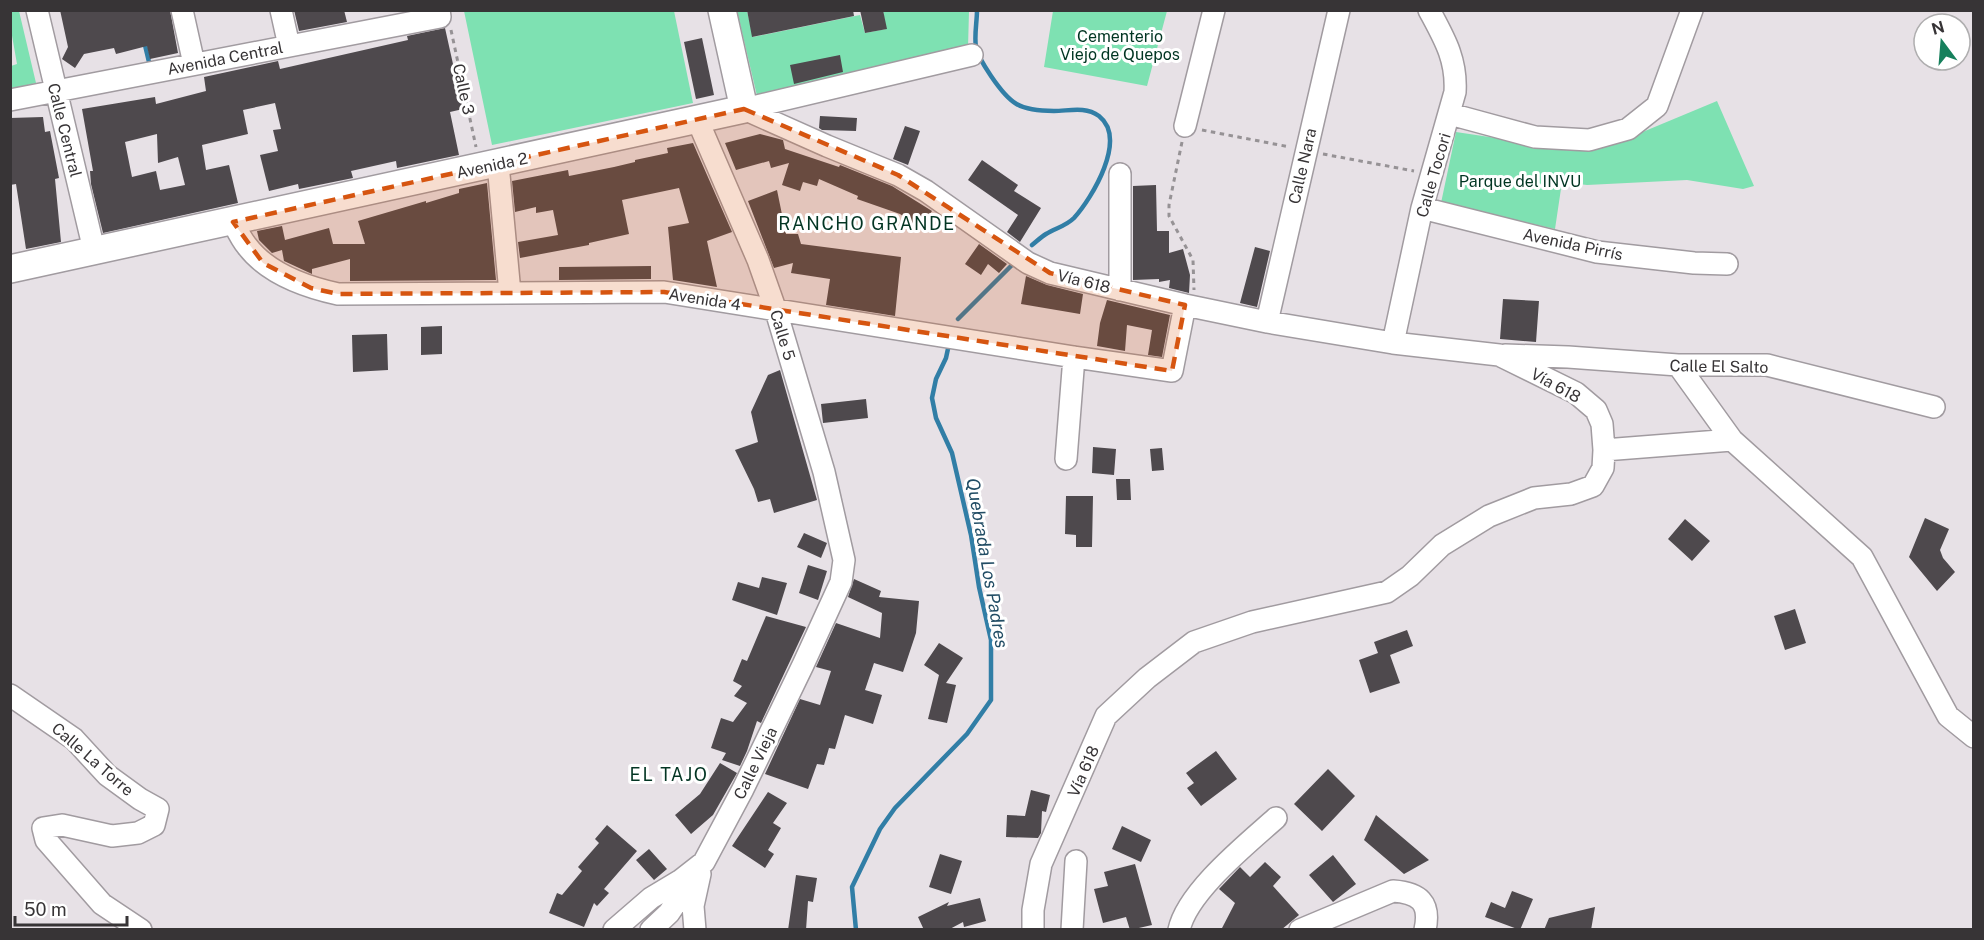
<svg xmlns="http://www.w3.org/2000/svg" width="1984" height="940" font-family="'Public Sans',sans-serif">
	<rect width="100%" height="100%" fill="#e7e1e6"/>
	<path fill="#7ee1b2" d="M11 10 19 11 36 83 11 89V66L17 64 11 30Z
		M464 11H674L693 103 492 145Z
		M737 11H747L753 37 860 15 865 33 886 29 883 11H969L968 48 758 100Z
		M1053 11H1167L1147 86 1044 67Z
		M1717 101 1754 186 1743 189 1687 180 1587 185 1562 182 1555 229 1441 203 1456 132 1557 147 1598 145 1645 131Z"/>
	<g fill="none" stroke-linecap="round" stroke-linejoin="round">
		<path stroke="#317ea6" stroke-width="4.5" d="M977 10C977 22 974 36 976 47 978 57 985 67 991 76 1010 104 1019 111 1054 111 1069 111 1085 106 1099 116 1128 139 1092 198 1074 218 1066 226 1056 228 1046 234 1041 237 1037 241 1032 245
			M144 41 149 62
			M958 319 1015 262
			M856 930 852 887 880 829 895 808 967 734 991 700V640L979 587 971 535 952 453 936 418 932 398 936 379 946 358 949 344"/>
	</g>
	<path fill="#4e494d" fill-rule="evenodd" d="M60 10H170L178 53 150 59 147 46 116 54 114 48 84 54 75 68 62 59 68 47Z
		M294 10H344L347 22 299 31Z
		M747 10H853L854 16 752 37Z
		M860 10H883L887 29 865 33Z
		M445 28 463 109 450 112 459 155 397 168 396 161 351 171 353 178 299 189 298 184 269 191 260 155 278 151 273 130 281 129 275 103 243 110 248 134 202 145 206 170 229 165 238 203 103 233 91 184 90 171H93L82 109 155 97 156 104 206 91 204 77 278 61 280 69 408 40 407 36ZM157 134 158 163 178 157 185 185 160 190 156 171 132 177 125 142Z
		M702 38 714 95 696 99 684 42Z
		M840 55 843 72 794 84 790 65Z
		M820 116 857 118 856 131 822 130 819 128Z
		M43 117 45 132 50 131 59 178 55 179 61 242 26 249 16 184 10 185V118Z
		M905 126 920 131 908 165 893 159Z
		M760 134 783 140 785 149 839 167 840 165 892 186 932 211 920 228 900 214 857 199 858 196 819 179 817 186 803 182 800 191 782 185 789 163 771 168 769 161 736 170 725 143Z
		M693 143 732 232 707 241 717 287 673 280 668 227 689 223 679 188 622 200 629 234 589 243V245L520 258 518 242 558 235 553 210 536 213V207L515 212 512 181 568 170 569 176 614 167 635 162V160L668 153 667 148Z
		M982 160 1018 185 1014 191 1041 208 1020 242 1007 232 1018 215 968 180Z
		M487 183 496 280 350 281V259L312 269V274L284 261 282 250 272 253 259 240 257 231 282 226 285 240 329 228 333 244H365L358 221 426 201V203L459 193V189Z
		M1156 185 1157 231H1169V253L1183 249 1190 275 1189 293 1169 288 1170 280 1159 282V279L1133 280V186Z
		M777 190 786 234H798L801 244 901 257 895 316 826 305 830 279 791 273 793 263 774 268 748 201Z
		M979 244 1007 264 999 273 988 264 981 275 965 264Z
		M1255 247 1270 251 1257 307 1240 303Z
		M651 266V279L559 280V267Z
		M1026 276 1047 285 1083 294 1080 314 1021 304Z
		M1503 299 1539 301 1536 342 1500 339Z
		M1107 300 1170 315 1162 357 1148 355 1152 330 1127 325 1125 351 1097 346 1100 323Z
		M442 326V354L421 355V327Z
		M387 334 388 370 353 372 352 335Z
		M780 370 817 500 774 513 770 499 758 502 754 489 735 450 758 442 751 412 768 375Z
		M866 399 868 418 823 423 821 404Z
		M1093 447 1116 449 1114 475 1092 473Z
		M1162 448 1164 470 1152 471 1150 449Z
		M1116 479H1130L1131 500H1117Z
		M1066 496H1093L1092 547H1076V535L1065 534Z
		M1925 518 1949 529 1940 550 1943 558 1955 572 1937 591 1909 557Z
		M1685 519 1710 541 1692 561 1668 539Z
		M804 533 827 543 821 558 797 547Z
		M808 565 827 571 818 600 799 593Z
		M762 577 787 583 777 615 732 600 738 582 759 588Z
		M854 579 881 591 879 597 919 601 916 633 903 672 874 663 865 690 882 695 873 724 845 715 835 749 829 748 824 765 817 764 808 789 765 774 800 699 820 705 831 671 816 667 836 623 880 638 882 613 848 597Z
		M1795 609 1806 643 1785 650 1774 616Z
		M766 616 806 627 761 723 757 721 747 751 740 766 722 760 726 753 711 748 721 718 733 722 747 703 734 696 742 686 733 681 742 659 747 661Z
		M1407 630 1413 646 1390 655 1400 683 1370 693 1359 660 1378 653 1374 642Z
		M939 643 963 658 946 683 956 685 947 723 928 719 939 675 924 665Z
		M1216 751 1237 779 1201 806 1187 788 1194 783 1186 773Z
		M720 763 737 773 713 815 691 834 675 815 700 794Z
		M1328 769 1355 796 1322 831 1294 804Z
		M1031 790 1050 795 1046 812 1042 811 1041 833 1038 838 1006 837 1007 815 1025 816Z
		M768 792 787 803 773 823 781 828 768 850 774 854 765 868 732 846Z
		M1376 815 1429 860 1404 874 1364 840Z
		M607 825 637 851 604 889 609 893 597 906 594 903 584 927 549 913 557 893 562 895 582 871 578 867 599 843 595 839Z
		M1122 826 1151 840 1141 862 1112 849Z
		M649 849 667 869 654 880 636 860Z
		M940 854 962 861 951 894 929 887Z
		M1333 855 1356 884 1333 902 1309 875Z
		M1265 862 1281 877 1273 886 1299 915 1281 930H1221L1235 903 1219 889 1240 867 1250 877Z
		M1135 864 1152 925 1130 930 1126 917 1103 923 1094 889 1108 886 1104 872Z
		M796 875 817 878 813 902 808 901 806 930H788Z
		M1512 891 1533 899 1520 930 1485 917 1491 902 1505 908Z
		M980 898 986 921 964 927 963 922 948 930H924L918 917 949 902 947 906Z
		M1595 907 1591 930H1544L1549 918Z"/>
	<g fill="none" stroke-linecap="round" stroke-linejoin="round">
		<g stroke="#a19ba0" stroke-width="24">
			<path id="minor" d="M37 10 94 250
				M182 10 194 64
				M281 10 289 46
				M10 100 440 17 439 10
				M744 109 827 146 898 175 926 191 1028 263 1050 273 1185 305 1267 322 1393 343 1499 355 1576 393 1596 410 1602 424 1604 450 1603 468 1593 486 1571 494 1534 498 1489 516 1442 545 1410 576 1387 592 1252 622 1194 642 1147 678 1106 716 1041 864 1033 910V930
				M744 109 972 55
				M1450 114 1535 137 1589 140 1628 129 1657 106 1692 10
				M1185 126 1214 10
				M498 164 510 293
				M1120 174V290
				M1422 208 1597 252 1694 263 1727 264
				M233 222C237 230 241 239 247 246 268 274 306 287 338 294L664 292 1074 357 1172 371 1185 305
				M1267 322 1339 10
				M1393 343 1422 208 1455 92C1457 59 1444 38 1429 10
				M1505 355 1568 357 1678 365H1767L1934 407
				M1678 365 1732 440
				M1604 450 1732 440 1862 557 1948 716 1974 737
				M1066 459 1074 357
				M10 695 74 739 107 775 140 799 158 809 154 825 138 833 112 836 62 825 43 828 46 840 102 904 141 930
				M614 930 651 898 681 880 704 862 743 789 803 665 841 582 844 560 824 472 776 311 758 260 697 119
				M651 930 669 913 694 876
				M695 930 693 906 700 874
				M1072 930 1076 861
				M1179 930C1187 892 1247 844 1276 818
				M1300 930 1393 891C1419 893 1431 902 1425 930"/>
		</g>
		<g stroke="#a19ba0" stroke-width="30">
			<path id="major" d="M10 269 744 109 722 10"/>
		</g>
		<path stroke="#969295" stroke-width="3" stroke-dasharray="4.5 4.5" stroke-linecap="butt" d="M451 30 476 147
			M1202 130 1290 147
			M1182 142 1169 205V216L1193 260 1194 290
			M1323 154 1414 171"/>
		<use href="#minor" stroke="#fff" stroke-width="21"/>
		<use href="#major" stroke="#fff" stroke-width="27"/>
	</g>
	<path fill="#d65510" fill-opacity="0.2" stroke="#d65510" stroke-width="4.5" stroke-dasharray="12 8" stroke-linejoin="round" d="M744 109 898 175 1050 273 1185 305 1172 371 664 292 338 294 311 288 263 263 233 222Z"/>
	<g text-anchor="middle" stroke-width="6" stroke-linejoin="round" paint-order="stroke">
		<g font-size="16" fill="#013522" stroke="#fff">
			<text x="1120" y="42">Cementerio<tspan x="1120" dy="18">Viejo de Quepos</tspan></text>
			<text x="1520" y="187">Parque del INVU</text>
		</g>
		<g font-size="16" fill="#373436" stroke="#fff">
			<text transform="translate(225 58) rotate(-11)" y="6">Avenida Central</text>
			<text transform="translate(464 89) rotate(78)" y="6">Calle 3</text>
			<text transform="translate(65 130) rotate(76)" y="6">Calle Central</text>
			<text transform="translate(492 165) rotate(-12)" y="6">Avenida 2</text>
			<text transform="translate(1302 166) rotate(-77)" y="6">Calle Nara</text>
			<text transform="translate(1433 175) rotate(-74)" y="6">Calle Tocori</text>
			<text transform="translate(1573 244) rotate(12)" y="6">Avenida Pirrís</text>
			<text transform="translate(1084 281) rotate(14)" y="6">Vía 618</text>
			<text transform="translate(705 299) rotate(9)" y="6">Avenida 4</text>
			<text transform="translate(783 335) rotate(73)" y="6">Calle 5</text>
			<text transform="translate(1719 366) rotate(1)" y="6">Calle El Salto</text>
			<text transform="translate(1556 385) rotate(29)" y="6">Vía 618</text>
			<text transform="translate(93 759) rotate(41)" y="6">Calle La Torre</text>
			<text transform="translate(755 763) rotate(-64)" y="6">Calle Vieja</text>
			<text transform="translate(1083 771) rotate(-66)" y="6">Vía 618</text>
		</g>
		<g font-size="18" letter-spacing="1.5" fill="#033523" stroke="#fff">
			<text x="867" y="230">RANCHO GRANDE</text>
			<text x="669" y="781">EL TAJO</text>
		</g>
		<g font-size="18" font-style="italic" fill="#224d65" stroke="#fff">
			<text transform="translate(987 563) rotate(80)" y="6">Quebrada Los Padres</text>
		</g>
	</g>
	<rect width="1984" height="940" fill="none" stroke="#373436" stroke-width="24"/>
	<g transform="translate(1942 42) rotate(344)"><circle r="28" fill="#ffffff" stroke="#afaeaf" stroke-width="1.5"/>
	<path d="M0-4.5L10 22L0 15L-10 22Z" fill="#16805c"/>
	<text y="-9" font-size="16" font-weight="bold" text-anchor="middle" fill="#373436">N</text>
	</g>
	<path d="M15 916v9h112v-9" fill="none" stroke="#373436" stroke-width="3"/>
	<text x="24" y="916" font-size="18" fill="#373436" stroke="#ffffff" stroke-width="4.5" paint-order="stroke">50 m</text>
</svg>
